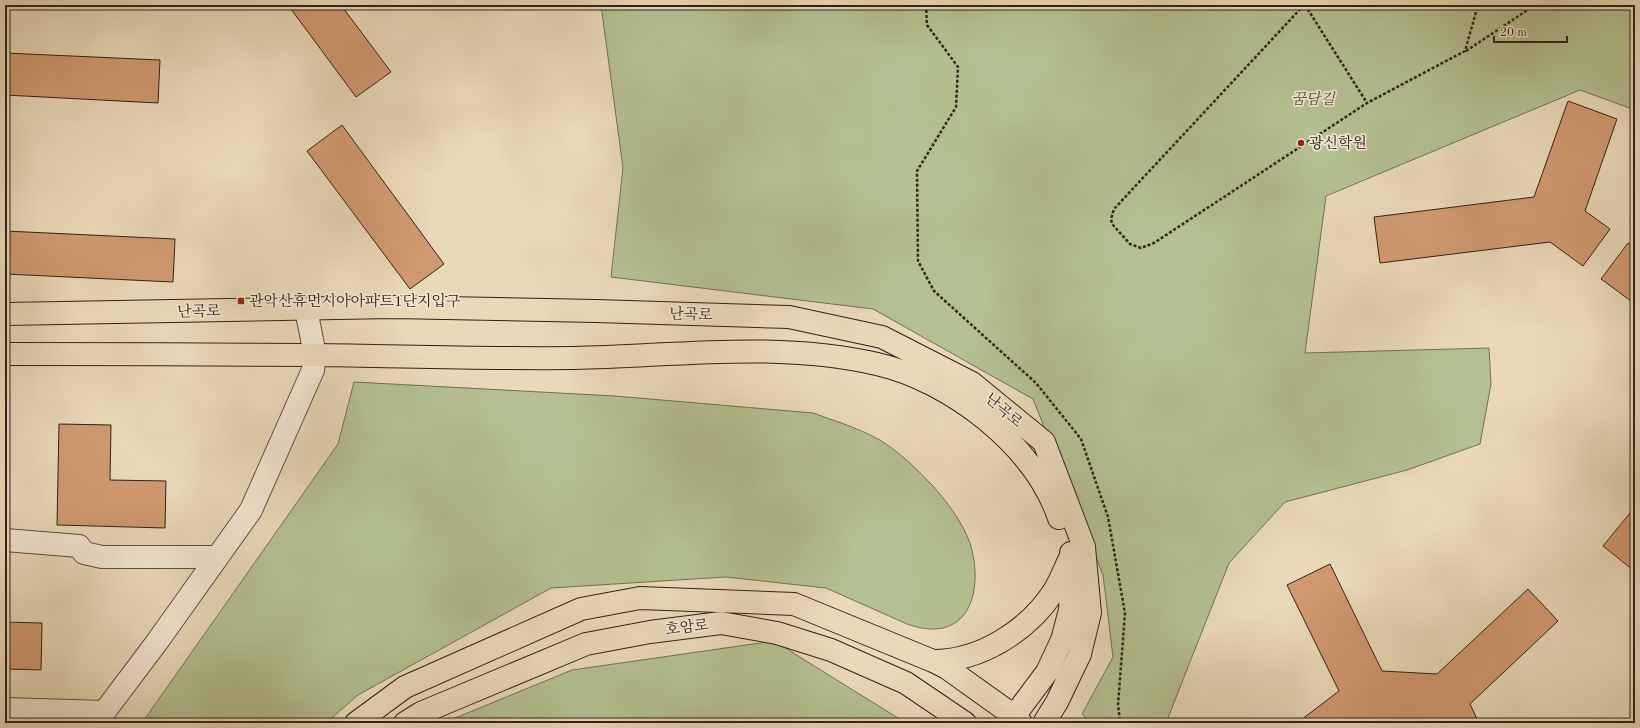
<svg xmlns="http://www.w3.org/2000/svg" width="1640" height="728" font-family="'Old Standard TT','Noto Serif KR',serif">
	<rect width="100%" height="100%" fill="#e9d9b9"/>
	<filter id="stains"><feTurbulence type="fractalNoise" baseFrequency=".005" numOctaves="4"/><feColorMatrix values="0 0 0 0 .2 0 0 0 0 .09 0 0 0 0 .02 0 0 0 .5 -.17"/></filter>
	<radialGradient id="worn" r=".72"><stop offset=".6" stop-color="#630" stop-opacity="0"/><stop offset="1" stop-color="#630" stop-opacity=".3"/></radialGradient>
	<path fill="#b4c091" stroke="#727156" d="M601 5H1635V110L1580 90 1326 196 1305 353 1489 348 1491 384 1480 444 1407 470 1285 502 1229 563 1166 723H1091L1082 714 1113 657 1103 575 1033 399 873 309 611 277 623 168Z
		M354 382 615 396 813 413C835 421 858 428 878 439 897 450 916 468 931 484 946 500 963 523 970 543 985 592 968 646 907 624L826 588 726 577 551 588 358 695 326 723H142L338 444Z
		M774 641 906 723H443L572 670Z"/>
	<path fill="#d19972" stroke="#31221a" d="M288 5H341L391 72 356 97Z
		M5 53 160 60 158 103 5 95Z
		M1568 101 1617 119 1585 211 1610 229 1583 266 1550 242 1380 263 1374 217 1534 197Z
		M342 125 444 264 410 289 307 151Z
		M5 231 175 239 173 282 5 274Z
		M1628 243 1635 248V304L1601 279Z
		M59 424 111 425 110 480 166 481 165 528 57 525Z
		M1635 507V568L1633 570 1603 546Z
		M1330 564 1382 671 1437 674 1528 589 1558 621 1470 704 1479 723H1297L1339 691 1287 585Z
		M5 622 42 623 41 670 5 669Z"/>
	<g fill="none" stroke-linecap="round" stroke-linejoin="round">
		<g stroke="#5f5042" stroke-width="24">
			<path id="minor" d="M5 540 79 546 84 553 102 557H217
				M5 709 104 712
				M96 723 157 642 251 510 313 370 315 355 306 309"/>
		</g>
		<g stroke="#31221a" stroke-width="24">
			<path id="major" d="M5 314 393 307 596 311 789 317 882 337 972 383 1044 442 1084 547 1090 613 1080 654 1057 702 1044 723
				M5 354C108 354 212 354 315 355 401 356 488 359 574 358 675 356 777 341 877 364 951 381 1034 445 1059 518
				M933 661C980 661 1028 631 1054 591 1060 581 1064 571 1069 560
				M356 723 405 687 581 609 640 598 794 604 933 661 947 668 1014 716 1021 723
				M405 723 421 713 586 644 650 632 721 623 777 633 831 650 906 683 965 723
				M1009 723 1047 672 1062 640 1070 610 1072 579 1071 553"/>
		</g>
		<path stroke="#31221a" stroke-width="2.5" stroke-dasharray="3 2" stroke-linecap="butt" d="M926 5 927 25 958 67 956 107 917 171 918 261 934 291 1036 383 1081 439 1108 517 1125 613 1118 705 1120 721 1118 723
			M1304 5 1114 209 1111 219 1112 224 1130 244 1141 248 1154 243 1367 103 1465 51 1478 5
			M1305 5 1367 103
			M1466 51 1535 5"/>
		<use href="#minor" stroke="#f1e6d2" stroke-width="22"/>
		<use href="#major" stroke="#e9d9b9" stroke-width="22"/>
	</g>
	<g fill="#8f2418" stroke="#f1e6d2" stroke-width="1.5">
		<circle cx="1301" cy="143" r="4"/>
		<rect x="237" y="297" width="8" height="8" rx="2"/>
	</g>
	<g text-anchor="middle" stroke-width="3.5" stroke-linejoin="round" paint-order="stroke">
		<g font-size="15" font-style="italic" fill="#524a38" stroke="#f1e6d2">
			<text x="1313" y="104">꿈담길</text>
		</g>
		<g font-size="15" fill="#31221a" stroke="#f1e6d2" text-anchor="start">
			<text x="1309" y="148">광신학원</text>
			<text x="249" y="306">관악산휴먼시아아파트1단지입구</text>
		</g>
		<g font-size="15" fill="#31221a" stroke="#f1e6d2">
			<text transform="translate(199 311) rotate(-1)" y="5">난곡로</text>
			<text transform="translate(691 314) rotate(2)" y="5">난곡로</text>
			<text transform="translate(1004 410) rotate(40)" y="5">난곡로</text>
			<text transform="translate(687 627) rotate(-7)" y="5">호암로</text>
		</g>
	</g>
	<rect width="1640" height="728" fill="none" stroke="#e9d9b9" stroke-width="20"/>
	<rect x="6" y="6" width="1628" height="716" fill="none" stroke="#31221a" stroke-width="2"/>
	<rect x="10" y="10" width="1620" height="708" fill="none" stroke="#31221a"/>
	<path d="M1494 36v6h73v-6" fill="none" stroke="#31221a" stroke-width="2"/>
	<text x="1500" y="36" font-size="12" fill="#31221a" stroke="#f1e6d2" stroke-width="3" paint-order="stroke">20 m</text>
	<rect width="100%" height="100%" filter="url(#stains)"/>
	<rect width="100%" height="100%" fill="url(#worn)"/>
</svg>
